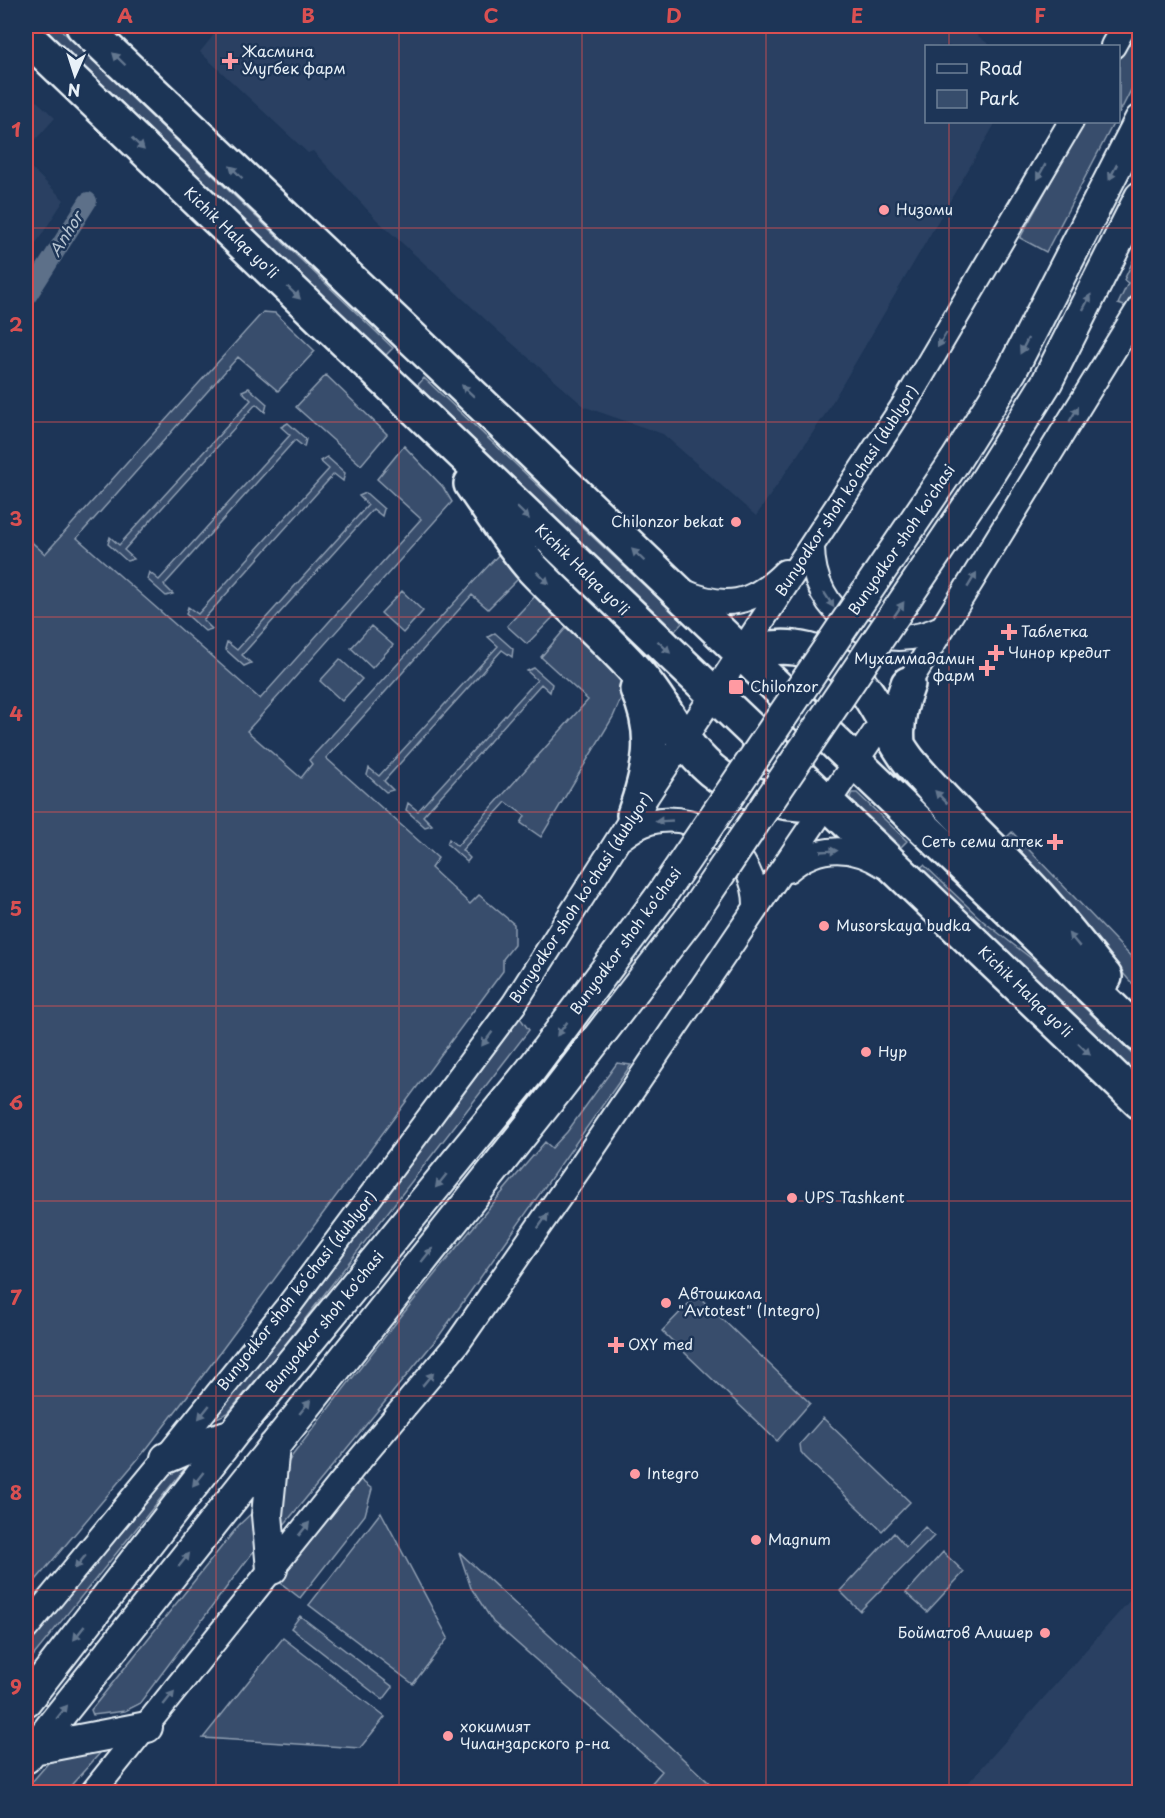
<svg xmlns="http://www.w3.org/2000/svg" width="1165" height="1818" font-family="'Playpen Sans',sans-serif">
	<rect width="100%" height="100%" fill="#1d3557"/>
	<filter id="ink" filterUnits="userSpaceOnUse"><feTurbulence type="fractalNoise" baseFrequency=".0167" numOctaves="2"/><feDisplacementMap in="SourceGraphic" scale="12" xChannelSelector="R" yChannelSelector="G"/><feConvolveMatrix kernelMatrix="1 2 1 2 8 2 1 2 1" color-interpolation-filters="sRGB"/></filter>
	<g filter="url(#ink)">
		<path fill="#2a4162" d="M221 26H965L991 46H926V122H996L824 416 756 516 663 434 585 407 497 330 377 220 313 151 308 153 200 52Z
			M26 91 55 118 26 150Z
			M26 163 64 200 26 259Z
			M1139 1590V1792H960L1018 1727Z"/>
		<path fill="#374d6c" stroke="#909fb2" stroke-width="1.5" d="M42 26H57L393 348 385 356Z
			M1137 26H1139V74L1119 114V59Z
			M1084 122H1114L1046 252 1020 238Z
			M1139 248V286L1128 307 1118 304 1128 283 1124 280Z
			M263 312 275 313 315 351 278 391 238 357 77 538 260 699 421 519 377 479 404 446 443 487 452 502 247 731 301 778 312 764 309 760 501 552 522 575 488 609 472 595 326 758 438 858 431 868 470 904 479 895 514 924V945L503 959V971L198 1382 148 1447 26 1592V537L45 554Z
			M326 375 387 434 361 465 296 407Z
			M424 378 683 622 675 631 417 386Z
			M249 388 267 404 265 412 256 404 124 550 134 559 127 561 108 544 110 537 119 545 251 400 242 391Z
			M288 423 306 439 304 447 295 440 164 585 173 594 166 596 147 579 149 572 159 580 290 435 281 427Z
			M327 457 345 473 343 481 334 474 203 620 212 629 205 631 186 614 188 607 198 614 329 469 320 461Z
			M366 493 384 509 382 516 373 509 242 655 251 663 244 666 225 649 227 642 237 650 368 505 359 496Z
			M402 591 423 611 403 633 381 613Z
			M540 591 559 611 527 644 507 626Z
			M571 622 626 687 613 717 541 837 521 823 525 816 506 802 462 850 470 858 467 862 447 844 449 839 457 846 588 700 541 657Z
			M371 626 393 645 372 668 351 648Z
			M495 633 513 649 512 657 502 650 384 781 393 790 386 792 367 775 369 768 379 776 498 646 488 637Z
			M340 659 362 679 342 701 320 681Z
			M534 668 552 684 550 692 541 684 423 816 432 825 425 827 406 810 408 803 418 811 537 680 527 671Z
			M852 793H857L907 841 901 847 851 800 850 797Z
			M1012 832 1139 965V990L1128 979 1008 836Z
			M924 865 983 921 1041 966 1139 1060V1077L920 868Z
			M514 1010 529 1030 281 1350 228 1413 210 1421Z
			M617 1063 631 1065 439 1336 283 1526 279 1527 280 1476 292 1456C374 1349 457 1244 545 1142L552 1148 567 1132Z
			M697 1295 810 1403 777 1441 662 1331Z
			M823 1418 910 1502 882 1531 805 1457 801 1452 800 1444Z
			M190 1462 26 1665V1646L166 1469Z
			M358 1478 372 1489 365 1515 300 1598 277 1580Z
			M255 1510 256 1548 139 1704 125 1711 93 1715 91 1710 239 1525Z
			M381 1512 448 1638 413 1684 309 1605Z
			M925 1527 934 1536 860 1611 840 1591 894 1533 906 1547Z
			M459 1552 719 1792H644L662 1771 493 1622 471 1588Z
			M943 1552 964 1572 927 1612 906 1593Z
			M300 1616 393 1687 383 1700 291 1628Z
			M283 1638 385 1717 360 1748 203 1738Z
			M110 1742 65 1792H26V1789L55 1755Z"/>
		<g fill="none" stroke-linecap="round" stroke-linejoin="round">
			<path stroke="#5d7089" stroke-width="18" d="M193 27 194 26
				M26 299 88 201"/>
			<g stroke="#e8f1f8" stroke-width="28">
				<path id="minor" d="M1113 46 1124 26
					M812 545C811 617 879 659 943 627
					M682 591C725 610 752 605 785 572
					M621 838C630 831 639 825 650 822 702 808 758 856 756 908
					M788 870C818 844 852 845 885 866
					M26 1628 166 1458 290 1304 514 1004 634 815 904 405 1071 122
					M93 1792 356 1464 457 1344 585 1160 908 684 1140 307"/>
			</g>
			<g stroke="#e8f1f8" stroke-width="34">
				<path id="major" d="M955 461 1012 370 1140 120
					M985 481 1047 382 1140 197
					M166 1458 194 1446 233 1434
					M272 1569 267 1515 274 1446
					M26 1701 233 1434 531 1070 660 897
					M33 1749 147 1727
					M26 1758 556 1092 690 918"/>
			</g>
			<g stroke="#e8f1f8" stroke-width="38">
				<path id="highway" d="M83 26 510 431 1140 1035
					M26 36 1140 1102
					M471 484C490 511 512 546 533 569 568 606 607 638 640 676 669 709 682 750 719 776 752 798 788 807 828 804
					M741 654C779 643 812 644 845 669 875 692 886 732 909 761 945 805 987 842 1026 883 1054 912 1079 945 1105 977
					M898 743C896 722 900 704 908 684
					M634 815C650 770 658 734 637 689"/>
			</g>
			<use href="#minor" stroke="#1d3557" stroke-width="24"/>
			<use href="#major" stroke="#1d3557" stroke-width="30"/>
			<use href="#highway" stroke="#1d3557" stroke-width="33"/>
			<g stroke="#e8f1f8" stroke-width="34" stroke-linecap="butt">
				<path id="major-bridge" d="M660 897 955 461
					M690 918 985 481"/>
			</g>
			<use href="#major-bridge" stroke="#1d3557" stroke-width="30"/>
		</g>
		<defs><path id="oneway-solid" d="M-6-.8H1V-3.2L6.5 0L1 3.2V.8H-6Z" transform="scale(1.5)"/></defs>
		<g fill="#64778f">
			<use href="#oneway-solid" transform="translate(119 59) rotate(-136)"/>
			<use href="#oneway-solid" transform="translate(138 144) rotate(44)"/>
			<use href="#oneway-solid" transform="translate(236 172) rotate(-136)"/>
			<use href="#oneway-solid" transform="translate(1041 172) rotate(120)"/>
			<use href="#oneway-solid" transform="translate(1113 172) rotate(117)"/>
			<use href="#oneway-solid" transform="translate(294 293) rotate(44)"/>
			<use href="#oneway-solid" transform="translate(1087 302) rotate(-63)"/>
			<use href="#oneway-solid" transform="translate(942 340) rotate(121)"/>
			<use href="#oneway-solid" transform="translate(1024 346) rotate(117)"/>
			<use href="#oneway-solid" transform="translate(468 391) rotate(-137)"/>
			<use href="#oneway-solid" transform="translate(1074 414) rotate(-59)"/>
			<use href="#oneway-solid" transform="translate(523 513) rotate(44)"/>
			<use href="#oneway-solid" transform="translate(638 555) rotate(-136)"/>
			<use href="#oneway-solid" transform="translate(543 578) rotate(44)"/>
			<use href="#oneway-solid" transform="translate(972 580) rotate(-59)"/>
			<use href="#oneway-solid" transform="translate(829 600) rotate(57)"/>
			<use href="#oneway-solid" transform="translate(899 609) rotate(-56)"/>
			<use href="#oneway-solid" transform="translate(664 647) rotate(44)"/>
			<use href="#oneway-solid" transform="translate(941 797) rotate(-134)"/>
			<use href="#oneway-solid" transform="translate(664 821) rotate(177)"/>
			<use href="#oneway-solid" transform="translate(829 851) rotate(-3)"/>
			<use href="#oneway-solid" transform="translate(1074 940) rotate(-130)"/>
			<use href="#oneway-solid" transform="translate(562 1029) rotate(127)"/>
			<use href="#oneway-solid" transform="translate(487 1039) rotate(127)"/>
			<use href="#oneway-solid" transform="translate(1084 1049) rotate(44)"/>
			<use href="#oneway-solid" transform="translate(441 1181) rotate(129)"/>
			<use href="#oneway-solid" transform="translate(543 1221) rotate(-55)"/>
			<use href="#oneway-solid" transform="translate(427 1255) rotate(-51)"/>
			<use href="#oneway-solid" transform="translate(428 1379) rotate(-50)"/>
			<use href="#oneway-solid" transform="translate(305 1407) rotate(-51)"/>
			<use href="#oneway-solid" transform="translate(204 1412) rotate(129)"/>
			<use href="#oneway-solid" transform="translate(198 1479) rotate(128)"/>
			<use href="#oneway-solid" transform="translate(304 1529) rotate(-51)"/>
			<use href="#oneway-solid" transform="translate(184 1560) rotate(-51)"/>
			<use href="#oneway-solid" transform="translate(80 1562) rotate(130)"/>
			<use href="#oneway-solid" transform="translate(79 1633) rotate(128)"/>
			<use href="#oneway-solid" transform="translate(169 1698) rotate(-51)"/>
			<use href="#oneway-solid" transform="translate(62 1712) rotate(-51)"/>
		</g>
	</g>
	<path fill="none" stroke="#da5052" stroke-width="1.5" stroke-opacity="0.55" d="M216 26V1792M399 26V1792M582 26V1792M766 26V1792M949 26V46M949 122V1792M26 228H1140M26 422H1140M26 617H1140M26 812H1140M26 1006H1140M26 1201H1140M26 1396H1140M26 1590H1140"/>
	<g fill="#ff9aa2" stroke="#1d3557" stroke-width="2">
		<path d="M227 52h6v6h6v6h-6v6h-6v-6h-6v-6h6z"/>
		<circle cx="884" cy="210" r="6"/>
		<circle cx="736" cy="522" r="6"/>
		<path d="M1006 623h6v6h6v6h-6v6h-6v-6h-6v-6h6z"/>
		<path d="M993 644h6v6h6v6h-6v6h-6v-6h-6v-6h6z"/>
		<path d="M984 659h6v6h6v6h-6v6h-6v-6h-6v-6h6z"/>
		<rect x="728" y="679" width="16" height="16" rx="3"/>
		<path d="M1052 833h6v6h6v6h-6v6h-6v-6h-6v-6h6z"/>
		<circle cx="824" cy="926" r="6"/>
		<circle cx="866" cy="1052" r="6"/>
		<circle cx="792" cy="1198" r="6"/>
		<circle cx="666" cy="1303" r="6"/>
		<path d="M613 1336h6v6h6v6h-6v6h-6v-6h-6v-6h6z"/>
		<circle cx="635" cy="1474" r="6"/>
		<circle cx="756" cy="1540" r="6"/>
		<circle cx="1045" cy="1633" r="6"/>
		<circle cx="448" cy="1736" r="6"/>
	</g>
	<g text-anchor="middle" stroke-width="5" stroke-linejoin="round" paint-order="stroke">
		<g font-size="15" fill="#e8f1f8" stroke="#1d3557" text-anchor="start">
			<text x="242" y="57">Жасмина<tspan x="242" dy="17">Улугбек фарм</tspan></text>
			<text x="896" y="215">Низоми</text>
			<text x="724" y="527" text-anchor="end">Chilonzor bekat</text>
			<text x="1021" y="637">Таблетка</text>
			<text x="1008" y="658">Чинор кредит</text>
			<text x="975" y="664" text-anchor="end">Мухаммадамин<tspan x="975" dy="17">фарм</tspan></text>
			<text x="750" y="692">Chilonzor</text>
			<text x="1043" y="847" text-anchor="end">Сеть семи аптек</text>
			<text x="836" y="931">Musorskaya budka</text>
			<text x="878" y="1057">Нур</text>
			<text x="804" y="1203">UPS Tashkent</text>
			<text x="678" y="1299">Автошкола<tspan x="678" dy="17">"Avtotest" (Integro)</tspan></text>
			<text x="628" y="1350">OXY med</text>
			<text x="647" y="1479">Integro</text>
			<text x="768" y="1545">Magnum</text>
			<text x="1033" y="1638" text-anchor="end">Бойматов Алишер</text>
			<text x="460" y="1732">хокимият<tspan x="460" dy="17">Чиланзарского р-на</tspan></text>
		</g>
		<g font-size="15" fill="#e8f1f8" stroke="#1d3557">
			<text transform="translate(231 233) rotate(44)" y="5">Kichik Halqa yo'li</text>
			<text transform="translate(847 491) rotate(-57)" y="5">Bunyodkor shoh koʻchasi (dublyor)</text>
			<text transform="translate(902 540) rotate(-56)" y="5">Bunyodkor shoh ko'chasi</text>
			<text transform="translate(582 570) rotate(44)" y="5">Kichik Halqa yo'li</text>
			<text transform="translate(581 898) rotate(-57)" y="5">Bunyodkor shoh koʻchasi (dublyor)</text>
			<text transform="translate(626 941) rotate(-54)" y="5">Bunyodkor shoh ko'chasi</text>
			<text transform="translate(1025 992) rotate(44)" y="5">Kichik Halqa yo'li</text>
			<text transform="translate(297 1291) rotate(-52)" y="5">Bunyodkor shoh koʻchasi (dublyor)</text>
			<text transform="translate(325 1322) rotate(-51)" y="5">Bunyodkor shoh ko'chasi</text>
		</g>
		<g font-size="16" font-style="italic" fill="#b7c4d1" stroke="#1d3557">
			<text transform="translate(66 234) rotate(-58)" y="6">Anhor</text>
		</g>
	</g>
	<rect width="1165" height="1818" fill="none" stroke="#1d3557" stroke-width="66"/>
	<rect x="925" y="45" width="195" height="78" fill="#1d3557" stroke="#6e8097" stroke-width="1.5"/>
	<rect x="937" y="64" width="30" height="9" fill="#1d3557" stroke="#6e8097" stroke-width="1.5"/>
	<text x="979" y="75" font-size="18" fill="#e8f1f8">Road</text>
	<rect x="937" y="90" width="30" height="18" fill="#374d6c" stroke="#6e8097" stroke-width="1.5"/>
	<text x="979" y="105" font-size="18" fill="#e8f1f8">Park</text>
	<g transform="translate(75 75) rotate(183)" stroke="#1d3557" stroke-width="4.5" paint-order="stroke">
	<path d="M0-4.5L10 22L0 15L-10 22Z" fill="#e8f1f8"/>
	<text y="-9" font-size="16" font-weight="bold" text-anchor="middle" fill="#e8f1f8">N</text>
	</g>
	<rect x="33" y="33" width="1099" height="1752" fill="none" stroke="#da5052" stroke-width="2"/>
	<g font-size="20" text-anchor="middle" font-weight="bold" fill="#da5052">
		<text x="125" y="23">A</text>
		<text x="308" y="23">B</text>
		<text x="491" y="23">C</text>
		<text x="674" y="23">D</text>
		<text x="857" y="23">E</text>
		<text x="1040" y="23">F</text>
		<text x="16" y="137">1</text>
		<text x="16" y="332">2</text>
		<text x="16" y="526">3</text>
		<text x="16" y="721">4</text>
		<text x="16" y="916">5</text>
		<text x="16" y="1110">6</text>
		<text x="16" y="1305">7</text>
		<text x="16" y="1500">8</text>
		<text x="16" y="1694">9</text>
	</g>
</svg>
